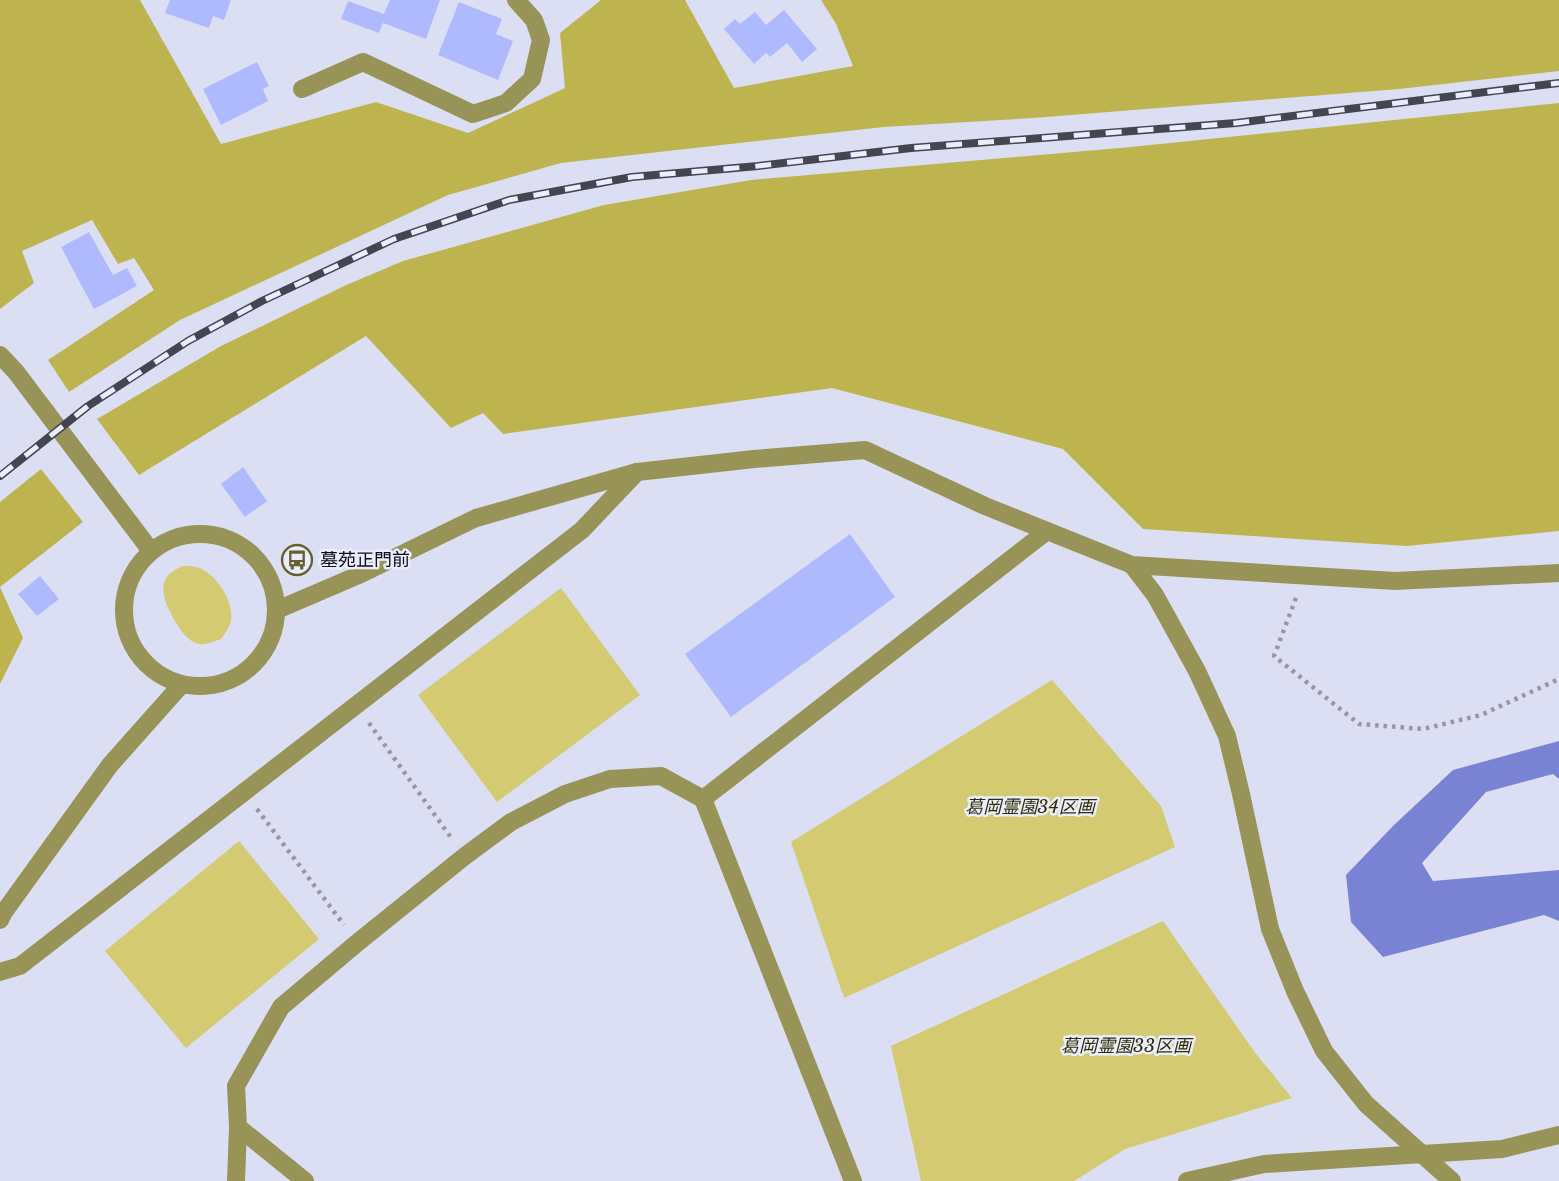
<svg xmlns="http://www.w3.org/2000/svg" width="1559" height="1181" font-family="'Libre Baskerville','Noto Sans JP',serif">
	<rect width="100%" height="100%" fill="#dcdff4"/>
	<path fill="#d3ca71" d="M183 566C191 566 198 566 205 571 220 580 236 606 230 624 228 629 224 635 221 639 215 641 206 645 199 644 188 642 180 630 175 621 163 600 153 577 183 566Z
		M561 588 640 695 497 802 418 695Z
		M1052 680 1161 806 1175 847 844 998 791 842Z
		M239 841 319 939 186 1048 105 951Z
		M1163 921 1256 1054 1292 1098 1125 1149 1074 1181H921L891 1046Z"/>
	<path fill="#beb44f" d="M0 0H140L221 144 376 102 468 133 565 88 560 33 601 0H685L734 88 853 66 836 24 821 0H1559V71L1399 89 1033 118 884 127 561 163 448 195 180 320 69 392 48 360 154 290 134 258 118 264 92 220 22 251 34 283 0 309Z
		M1559 103V531L1407 546 1143 529 1063 449 832 388 503 434 483 413 451 428 366 336 139 475 97 419 221 346 344 286 403 261 604 205 751 180 1131 147Z
		M41 469 83 522 0 587 23 638 0 684V502Z"/>
	<path fill="#7982d3" d="M1559 741V779L1553 774 1486 792 1422 863 1433 881 1559 870V921L1544 915 1383 957 1351 922 1346 875 1394 825 1453 770Z"/>
	<path fill="#afbafe" d="M170 0H231L224 20 213 16 209 28 165 13Z
		M390 0H440L426 39 383 23 379 33 341 19 348 1 384 14Z
		M459 2 502 19 496 34 513 41 498 80 438 55Z
		M784 10 817 49 802 62 787 43 770 57 766 53 754 64 724 29 735 19 740 24 755 12 766 25Z
		M257 62 269 86 263 89 268 101 221 125 203 89Z
		M89 232 113 275 127 268 137 286 94 309 61 247Z
		M243 467 267 501 245 517 221 484Z
		M850 534 895 597 731 717 685 654Z
		M40 576 59 599 37 616 18 594Z"/>
	<g fill="none" stroke-linecap="round" stroke-linejoin="round">
		<path stroke="#9597a7" stroke-width="4.5" stroke-dasharray="3.5 5" stroke-linecap="butt" d="M1296 598 1274 656 1359 724 1423 729 1481 715 1559 679
			M369 723 452 839
			M257 809 344 925"/>
		<path stroke="#989356" stroke-width="18" d="M302 89 363 62 473 114 506 103 532 79 541 40 534 20 516 0
			M703 799 1047 531
			M0 972 20 966 582 530 637 472
			M236 1181 238 1127
			M305 1181 238 1127 236 1086 281 1007 357 943 465 856 511 822 565 794 610 779 661 776 703 799 853 1181"/>
		<path stroke="#989356" stroke-width="18" d="M124 610a76 76 0 1 1 152 0a76 76 0 1 1-152 0Z
			M1132 565 1155 595 1197 671 1227 736 1241 794 1270 929 1295 991 1324 1051 1366 1104 1452 1181
			M277 610 361 574 476 518 637 472 754 459 865 450 985 506 1132 565 1395 581 1559 573
			M0 920 4 912 110 765 182 684
			M1187 1181 1264 1164 1502 1149 1559 1135"/>
		<path stroke="#989356" stroke-width="18" d="M0 355 16 372 151 551"/>
		<g stroke="#444550" stroke-width="8">
			<path id="rail" d="M0 476 88 406 188 341 262 301 394 239 509 200 632 177 758 166 911 148 1236 123 1559 83"/>
		</g>
		<use href="#rail" stroke="#eaedfe" stroke-width="5" stroke-dasharray="16" stroke-linecap="butt"/>
	</g>
	<defs>
		<g id="bus-ring" transform="scale(1.575)"><circle r="9.5" fill="#eaedfe" stroke="#65602d" stroke-width="1.5"/><path d="M-5-6H5V4H4V6H2V4H-2V6H-4V4H-5ZM-3.5-4V0h7V-4ZM-3.5 1.2v1.5H-2V1.2ZM2 1.2v1.5H3.5V1.2Z" fill="#65602d"/></g>
	</defs>
	<g fill-rule="evenodd">
		<use href="#bus-ring" x="297" y="560"/>
	</g>
	<g text-anchor="middle" stroke-width="5" stroke-linejoin="round" paint-order="stroke">
		<g font-size="18" fill="#0c0d14" stroke="#eaedfe" text-anchor="start">
			<text x="320" y="566">墓苑正門前</text>
		</g>
		<g font-size="18" font-style="italic" fill="#302c00" stroke="#eaedfe">
			<text x="1030" y="813">葛岡霊園34区画</text>
			<text x="1126" y="1052">葛岡霊園33区画</text>
		</g>
	</g>
</svg>
